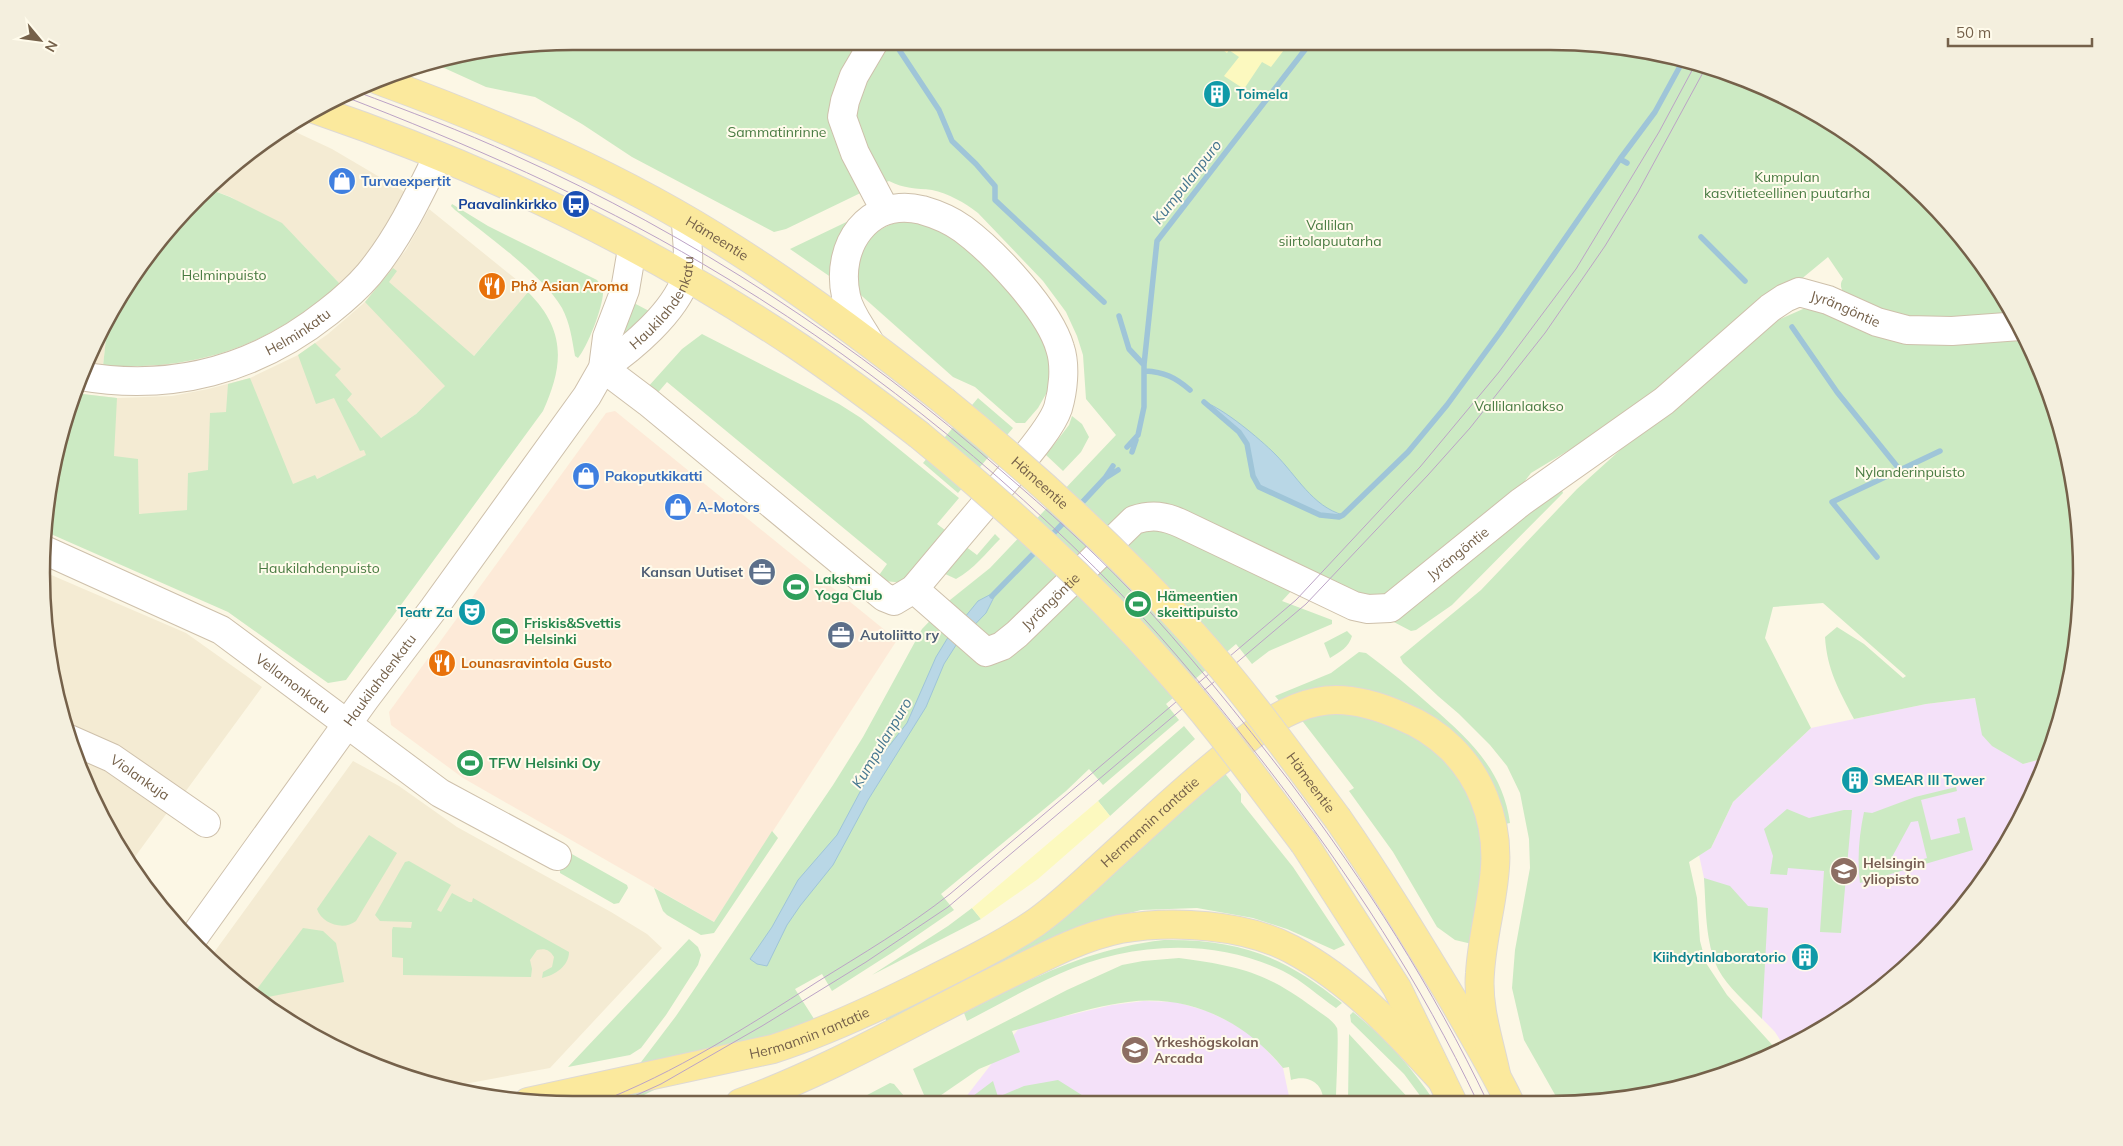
<svg xmlns="http://www.w3.org/2000/svg" width="2123" height="1146" font-family="Mulish,sans-serif">
	<rect width="100%" height="100%" fill="#fcf7e5"/>
	<path fill="#f4ebd3" d="M285 127 332 149 405 192 377 242 356 268 340 284 297 239 231 197 209 189 249 151Z
		M429 209 523 285 528 292 462 370 416 414 374 443 367 455 317 479 199 509 146 514 95 513 48 507 59 436 74 393 117 398 172 396 208 389 250 378 298 355 328 334 365 302 406 250Z
		M108 320 103 366 85 363Z
		M42 571 186 633 262 687 180 799 67 732 59 710 42 608Z
		M71 744 172 806 129 865 82 777Z
		M353 761 399 786 457 827 611 912 647 934 662 948 550 1068 443 1088 435 1087 307 1034 249 995 210 958Z"/>
	<path fill="#fdead8" d="M615 411 897 640 714 922 463 778 391 725 389 712 606 413Z"/>
	<path fill="#f4e1f9" d="M1976 698 2023 764 2048 757 2011 839 1926 949 1845 1015 1784 1046 1775 1032 1736 992 1719 970 1711 950 1704 878 1699 855 1711 848 1733 802 1811 728 1926 704Z
		M1144 1001 1176 1002 1207 1011 1236 1025 1249 1034 1261 1044 1283 1068 1290 1101 962 1102 1020 1027 1112 1005Z"/>
	<path fill="#cceac3" fill-rule="evenodd" d="M573 41 1584 42 1688 59 1816 112 1900 173 1972 249 2027 338 2064 435 2081 538 2077 642 2054 744 2048 757 2023 764 1992 746 1982 735 1975 698 1926 704 1854 719C1839 690 1827 670 1825 637L1837 627 1864 644 1903 678 1906 676 1823 603 1773 607 1765 638 1811 728 1733 802 1711 848 1689 862 1697 898 1700 941 1706 963 1727 995 1776 1049 1721 1076 1619 1100H1558L1524 1040 1512 988 1515 950 1530 868 1529 839 1520 793 1507 766 1490 745 1459 714 1438 696 1403 663 1400 657 1481 590 1577 489 1649 424 1696 389 1778 320 1803 309 1820 310 1847 298C1843 292 1838 286 1843 279L1828 257 1662 394 1531 473 1516 493 1380 601 1306 575 1282 601 1332 620V624L1269 651 1252 664 1236 644 1166 704 1179 720 1103 785 1089 769 1066 791 941 894 954 910 893 952 832 991 822 974 795 989 816 1022 790 1033 635 1070 676 1016 833 785 863 737 922 629 950 600 990 568 1116 435 1086 399 1083 355 1077 336 1066 312 1043 281 978 213C965 203 948 193 932 190 916 188 904 189 889 181L875 186 786 229 774 232 632 157 582 124 535 97 486 87 431 62 470 51Z
		M209 189 230 197 282 223 340 284C267 347 199 370 103 366L108 320 131 278 173 222Z
		M452 204 488 226 597 280C600 284 602 286 603 291 604 305 587 348 578 358L575 356C572 339 570 323 562 308 543 275 486 235 455 210L451 206Z
		M861 215 835 280 790 249Z
		M908 220 934 224 988 262 1053 345 1050 387 1038 408 1025 423H1016L975 387 953 377 854 289C852 251 871 226 908 220Z
		M393 268 397 271 389 282 474 356 528 292C566 330 564 365 543 411L346 680 328 683 228 612 44 531 59 436 74 393 117 398 114 456 138 459 139 514 187 510 188 473 208 470 210 413 226 412 228 384 250 378 293 484 315 475 317 479 366 455 364 450 360 451 334 398 316 404 298 355 315 343 341 369 335 375 352 394 347 400 381 438 416 414 445 386 365 302Z
		M632 302 651 312 618 350Z
		M702 334 839 404 861 418 959 498 937 524 949 533 905 583 884 581 877 578 887 564 667 382 655 396 647 388 682 349Z
		M978 398 1013 428 958 493 923 463Z
		M1072 416 1082 424 1089 437 1081 452 1063 471 1046 455 1069 425Z
		M1560 485 1563 493 1452 605 1416 630 1411 631 1390 620Z
		M995 534 1000 539C986 553 974 569 956 579L943 573 965 546 977 555Z
		M1347 631 1352 636C1349 647 1340 652 1330 658L1324 643Z
		M1359 652 1366 653C1389 670 1411 688 1432 707 1470 740 1503 771 1510 823L1505 824 1445 727 1282 704 1275 696 1331 673Z
		M1346 710 1413 731 1446 756 1480 812 1484 853 1472 944 1455 940 1437 927 1393 852 1349 791 1354 788 1300 718Z
		M1184 726 1195 739 1110 816 1098 801Z
		M1223 771 1241 794V802L1293 867 1345 945 1334 950 1287 929 1253 918 1197 908 1141 910 1091 923 888 1024 885 1018Z
		M1956 787 1957 791 1921 800 1931 840 1960 833 1957 819 1965 817 1973 850 1860 883C1857 858 1859 836 1864 812L1872 813 1915 797ZM1918 821 1927 858 1885 870 1911 822Z
		M1787 809 1809 818 1844 810H1852L1841 933 1820 932 1824 871 1788 868 1787 875 1770 874 1773 856 1764 829Z
		M772 831 778 838 714 933 701 935 667 915 663 911 654 888 714 922Z
		M369 835 397 853 356 921C344 931 322 924 317 909Z
		M570 853 627 885 628 888 619 903 614 904 560 873V869Z
		M409 861 451 885 437 910 441 912 452 893 469 902H472L473 898 569 952C569 966 555 975 542 978L543 972 552 967 554 957C550 950 545 948 537 950L530 960 532 969 531 977 403 975V958L392 957V930L393 927 411 928 412 922 380 921 375 915 405 862Z
		M1704 878 1730 886 1748 906 1768 908 1762 1019C1747 1003 1728 988 1718 969 1705 942 1706 907 1704 878Z
		M972 908 981 919 872 975 948 926Z
		M303 928 323 931 336 943 344 982 263 998 254 993Z
		M689 939 698 947 701 955 698 965 666 1015 641 1048 630 1055 568 1067Z
		M1164 940C1239 939 1284 956 1342 1003L1336 1008C1318 996 1303 981 1283 971 1213 937 1129 942 1059 974 1027 988 998 1005 967 1021L964 1013C1033 978 1086 949 1164 940Z
		M1179 958C1238 966 1266 972 1314 1008 1322 1014 1333 1020 1337 1028 1339 1033 1336 1091 1336 1101H1323C1324 1083 1307 1074 1291 1080L1289 1067 1283 1068C1245 1021 1189 994 1128 1002 1089 1007 1050 1021 1012 1031L1020 1052 979 1069 931 1102H927L913 1069 1067 990 1122 965 1143 961Z
		M1353 1012C1385 1038 1411 1066 1434 1101H1424L1404 1074 1351 1022 1350 1015Z
		M1349 1034 1411 1101H1348Z
		M1058 1080 1085 1097 1081 1102H965L993 1081 998 1097 1024 1086Z
		M670 1082 628 1103H585Z
		M890 1083 894 1084 909 1102 852 1103Z"/>
	<path fill="#fcf9bf" d="M1218 42H1290L1271 67 1262 62 1244 89 1224 76 1239 57 1229 50 1227 53 1216 45Z
		M1098 801 1110 816 1038 879 981 919 972 908Z"/>
	<path fill="#b9d7e6" stroke="#9fc5d8" d="M1204 402C1223 408 1260 439 1275 454 1297 476 1312 506 1343 515L1339 517 1320 515 1259 487 1253 476 1247 444 1239 432Z
		M997 591 986 613 958 642 944 664 926 707 868 800 833 865 800 906 787 925 767 966 757 964 750 959 772 927 798 880 837 835 875 764 907 723 936 657 947 639 978 601Z"/>
	<g fill="none" stroke-linecap="round" stroke-linejoin="round">
		<path stroke="#9fc5d8" stroke-width="5.5" d="M894 42 939 110 952 141 976 164 995 186V200L1104 302
			M1620 159 1627 163
			M1701 237 1745 281
			M1119 316 1129 349 1144 365
			M1792 327 1837 392 1900 470 1832 502 1877 557
			M1145 371C1164 372 1175 377 1190 390
			M1204 402 1239 432 1247 444 1253 476 1259 487 1320 515 1339 517 1343 515 1408 452 1447 405 1501 331 1620 159 1655 112 1684 59
			M1127 447 1138 435 1144 407V365L1157 241 1311 42
			M1132 452 1136 440
			M1900 470 1940 451
			M1107 477 1118 470
			M1077 508 1105 478 1113 466
			M1048 539 1068 518
			M992 596 1038 549"/>
		<g stroke="#cec0ab" stroke-width="30">
			<g id="minor">
				<path d="M874 42 854 76 845 101 842 117 855 153 885 210"/>
				<path d="M603 368 648 402 884 597 894 601 914 589C945 552 976 515 1007 479 1021 462 1051 429 1058 408 1063 391 1066 366 1060 348 1049 310 995 253 963 229 952 221 936 214 922 210 868 197 835 246 846 296 849 313 862 328 870 343"/>
				<path id="s1" d="M603 368C632 348 674 313 686 278 691 263 686 236 686 220"/>
				<path id="s2" d="M80 376C171 392 255 370 328 312 342 301 357 288 369 274 398 239 418 197 438 156"/>
				<path id="s3" d="M42 549 221 630 440 793 557 856"/>
				<path id="s4" d="M914 589 986 652 1002 646 1017 634 1134 520C1152 514 1165 516 1182 524L1354 606 1368 609 1390 608 1521 502 1664 401 1770 308 1785 298 1799 292 1828 300 1877 322 1907 330 1952 331 2020 326"/>
				<path id="s5" d="M69 739 112 758 206 823"/>
				<path id="s6" d="M191 941 365 699 434 608 587 396 603 368 607 337 625 290 632 249"/>
			</g>
		</g>
		<g stroke="#ded9d4" stroke-width="30">
			<g id="major">
				<path id="s7" d="M378 80C501 125 623 177 733 248 807 295 876 347 944 401"/>
				<path d="M314 109C484 167 650 247 799 347 840 375 879 404 918 434"/>
				<path d="M1338 819C1379 878 1416 939 1453 1000 1472 1033 1492 1066 1509 1101"/>
				<path d="M1304 843 1397 988 1452 1101"/>
				<path id="s8" d="M528 1102 773 1049C828 1031 879 1007 930 981 966 963 1002 945 1035 923 1062 904 1085 881 1109 859 1150 822 1190 783 1234 749 1259 729 1285 708 1317 702 1345 696 1376 705 1401 716 1439 731 1469 760 1484 798 1510 862 1484 909 1480 973 1477 1007 1489 1041 1496 1074"/>
				<path d="M740 1103C829 1071 910 1023 995 981 1035 962 1076 938 1120 929 1172 920 1244 924 1291 949 1351 981 1396 1030 1441 1079"/>
			</g>
		</g>
		<use href="#minor" stroke="#fff" stroke-width="28"/>
		<use href="#major" stroke="#fbe99d" stroke-width="28"/>
		<path stroke="#bca3c6" stroke-width="1" d="M355 91C408 111 462 131 514 155 692 235 858 344 1004 473 1047 510 1090 548 1130 590 1187 651 1239 716 1290 782 1365 882 1433 988 1487 1101
			M343 96C467 144 588 196 703 264 855 353 996 466 1119 592 1173 648 1222 709 1270 771 1349 874 1421 983 1477 1101
			M597 1103C675 1073 747 1027 817 982 862 954 908 927 950 894L1296 600 1420 467 1499 372 1576 269 1659 132 1696 63
			M619 1103 661 1084 762 1026 866 962 948 907 1306 604 1428 475 1470 428 1545 333 1605 246 1638 192 1706 67"/>
		<g stroke="#ded9d4" stroke-width="30" stroke-linecap="butt">
			<g id="major-bridge">
				<path id="s9" d="M944 401C1033 473 1116 549 1193 634 1245 692 1291 756 1338 819"/>
				<path d="M918 434C1005 506 1089 581 1163 665 1214 721 1258 783 1304 843"/>
			</g>
		</g>
		<use href="#major-bridge" stroke="#fbe99d" stroke-width="28"/>
	</g>
	<defs>
		<g id="building-disc" transform="scale(1.4375)"><circle r="9.5" fill="#0f9aa8" stroke="#fffbeb"/><path d="M-4-6H4V6H1V3H-1V6H-4ZM-2.5-4.3h1.7v1.8h-1.7ZM.8-4.3h1.7v1.8H.8ZM-2.5-1h1.7V.8h-1.7ZM.8-1h1.7V.8H.8Z" fill="#fff"/></g>
		<g id="shop-disc" transform="scale(1.4375)"><circle r="9.5" fill="#3f7fe0" stroke="#fffbeb"/><path d="M-5-2.5h2.3a2.7 3.5 0 0 1 5.4 0H5L5.5 6h-11ZM-1.5-2.5h3a1.5 2.3 0 0 0-3 0Z" fill="#fff"/></g>
		<g id="bus-disc" transform="scale(1.4375)"><circle r="9.5" fill="#1a4fb4" stroke="#fffbeb"/><path d="M-5-6H5V4H4V6H2V4H-2V6H-4V4H-5ZM-3.5-4V0h7V-4ZM-3.5 1.2v1.5H-2V1.2ZM2 1.2v1.5H3.5V1.2Z" fill="#fff"/></g>
		<g id="restaurant-disc" transform="scale(1.4375)"><circle r="9.5" fill="#e8710a" stroke="#fffbeb"/><path d="M-5-6h1v4h1v-4h1v4h1v-4h1v5L-1.5 .5V6h-2V.5L-5-1ZM5-6V6H3V1.5H1.5Q1.5-4 5-6Z" fill="#fff"/></g>
		<g id="office-disc" transform="scale(1.4375)"><circle r="9.5" fill="#5c6f8a" stroke="#fffbeb"/><path d="M-6-3h4V-5.5h4V-3h4V5H-6ZM-1-4.5V-3h2v-1.5ZM-6 0V1H6V0Z" fill="#fff"/></g>
		<g id="stadium-disc" transform="scale(1.4375)"><circle r="9.5" fill="#2e9e5b" stroke="#fffbeb"/><path d="M0-5a6.5 5 0 1 0 0 10a6.5 5 0 1 0 0-10ZM-3.5-1.8h7v3.6h-7Z" fill="#fff"/></g>
		<g id="theatre-disc" transform="scale(1.4375)"><circle r="9.5" fill="#0f9aa8" stroke="#fffbeb"/><path d="M-5-5.5Q0-4 5-5.5V0Q5 5 0 6Q-5 5-5 0ZM-3.3-2.5H-1v1.5H-3.3ZM1-2.5H3.3v1.5H1ZM-2.8 1Q0 5.5 2.8 1Z" fill="#fff"/></g>
		<g id="university-disc" transform="scale(1.4375)"><circle r="9.5" fill="#8d6e63" stroke="#fffbeb"/><path d="M0-5L7-2L0 1L-7-2ZM-4 1L0 2.5L4 1V4Q0 6-4 4Z" fill="#fff"/></g>
	</defs>
	<g fill-rule="evenodd">
		<use href="#building-disc" x="1217" y="94"/>
		<use href="#shop-disc" x="342" y="181"/>
		<use href="#bus-disc" x="576" y="204"/>
		<use href="#restaurant-disc" x="492" y="286"/>
		<use href="#shop-disc" x="586" y="476"/>
		<use href="#shop-disc" x="678" y="507"/>
		<use href="#office-disc" x="762" y="572"/>
		<use href="#stadium-disc" x="796" y="587"/>
		<use href="#stadium-disc" x="1138" y="604"/>
		<use href="#theatre-disc" x="472" y="612"/>
		<use href="#stadium-disc" x="505" y="631"/>
		<use href="#office-disc" x="841" y="635"/>
		<use href="#restaurant-disc" x="442" y="663"/>
		<use href="#stadium-disc" x="470" y="763"/>
		<use href="#building-disc" x="1855" y="780"/>
		<use href="#university-disc" x="1844" y="871"/>
		<use href="#building-disc" x="1805" y="957"/>
		<use href="#university-disc" x="1135" y="1050"/>
	</g>
	<g text-anchor="middle" stroke-width="4" stroke-linejoin="round" paint-order="stroke">
		<g font-size="14" font-weight="bold" fill="#0d838f" stroke="#fffbeb" text-anchor="start">
			<text x="1236" y="99">Toimela</text>
			<text x="453" y="617" text-anchor="end">Teatr Za</text>
			<text x="1874" y="785">SMEAR III Tower</text>
			<text x="1786" y="962" text-anchor="end">Kiihdytinlaboratorio</text>
		</g>
		<g font-size="14" fill="#497b42" stroke="#fffbeb">
			<text x="777" y="137">Sammatinrinne</text>
			<text x="1787" y="182">Kumpulan<tspan x="1787" dy="16">kasvitieteellinen puutarha</tspan></text>
			<text x="1330" y="230">Vallilan<tspan x="1330" dy="16">siirtolapuutarha</tspan></text>
			<text x="224" y="280">Helminpuisto</text>
			<text x="1519" y="411">Vallilanlaakso</text>
			<text x="1910" y="477">Nylanderinpuisto</text>
			<text x="319" y="573">Haukilahdenpuisto</text>
		</g>
		<g font-size="14" font-weight="bold" fill="#366cbe" stroke="#fffbeb" text-anchor="start">
			<text x="361" y="186">Turvaexpertit</text>
			<text x="605" y="481">Pakoputkikatti</text>
			<text x="697" y="512">A-Motors</text>
		</g>
		<g font-size="14" font-weight="bold" fill="#164399" stroke="#fffbeb" text-anchor="end">
			<text x="557" y="209">Paavalinkirkko</text>
		</g>
		<g font-size="14" fill="#75614a" stroke="#fffbeb">
			<text dy="5" stroke="none"><textPath href="#s7" startOffset="375">Hämeentie</textPath></text>
			<text dy="5" stroke="none"><textPath href="#s1" startOffset="91">Haukilahdenkatu</textPath></text>
			<text dy="5" stroke="none"><textPath href="#s4" startOffset="1139">Jyrängöntie</textPath></text>
			<text dy="5" stroke="none"><textPath href="#s2" startOffset="228">Helminkatu</textPath></text>
			<text dy="5" stroke="none"><textPath href="#s9" startOffset="126">Hämeentie</textPath></text>
			<text dy="5" stroke="none"><textPath href="#s4" startOffset="659">Jyrängöntie</textPath></text>
			<text dy="5" stroke="none"><textPath href="#s4" startOffset="179">Jyrängöntie</textPath></text>
			<text dy="5" stroke="none"><textPath href="#s6" startOffset="322">Haukilahdenkatu</textPath></text>
			<text dy="5" stroke="none"><textPath href="#s3" startOffset="286">Vellamonkatu</textPath></text>
			<text dy="5" stroke="none"><textPath href="#s5" startOffset="81">Violankuja</textPath></text>
			<text dy="5" stroke="none"><textPath href="#s9" startOffset="531">Hämeentie</textPath></text>
			<text dy="5" stroke="none"><textPath href="#s8" startOffset="695">Hermannin rantatie</textPath></text>
			<text dy="5" stroke="none"><textPath href="#s8" startOffset="290">Hermannin rantatie</textPath></text>
		</g>
		<g font-size="14" font-weight="bold" fill="#c56008" stroke="#fffbeb" text-anchor="start">
			<text x="511" y="291">Phở Asian Aroma</text>
			<text x="461" y="668">Lounasravintola Gusto</text>
		</g>
		<g font-size="14" font-weight="bold" fill="#4e5e75" stroke="#fffbeb" text-anchor="end">
			<text x="743" y="577">Kansan Uutiset</text>
			<text x="860" y="640" text-anchor="start">Autoliitto ry</text>
		</g>
		<g font-size="14" font-weight="bold" fill="#27864d" stroke="#fffbeb" text-anchor="start">
			<text x="815" y="584">Lakshmi<tspan x="815" dy="16">Yoga Club</tspan></text>
			<text x="1157" y="601">Hämeentien<tspan x="1157" dy="16">skeittipuisto</tspan></text>
			<text x="524" y="628">Friskis&amp;Svettis<tspan x="524" dy="16">Helsinki</tspan></text>
			<text x="489" y="768">TFW Helsinki Oy</text>
		</g>
		<g font-size="14" font-weight="bold" fill="#785e54" stroke="#fffbeb" text-anchor="start">
			<text x="1863" y="868">Helsingin<tspan x="1863" dy="16">yliopisto</tspan></text>
			<text x="1154" y="1047">Yrkeshögskolan<tspan x="1154" dy="16">Arcada</tspan></text>
		</g>
		<g font-size="15" font-style="italic" fill="#467790" stroke="#fffbeb">
			<text transform="translate(1187 182) rotate(-52)" y="5">Kumpulanpuro</text>
			<text transform="translate(882 743) rotate(-59)" y="5">Kumpulanpuro</text>
		</g>
	</g>
	<path d="M0 0H2123V1146H0ZM573 50H1550A523 523 0 0 1 2073 573V573A523 523 0 0 1 1550 1096H573A523 523 0 0 1 50 573V573A523 523 0 0 1 573 50Z" fill="#f4efde" fill-rule="evenodd"/>
	<path fill="none" stroke="#75614a" stroke-width="2.5" d="M573 50H1550A523 523 0 0 1 2073 573V573A523 523 0 0 1 1550 1096H573A523 523 0 0 1 50 573V573A523 523 0 0 1 573 50Z"/>
	<g transform="translate(40 40) rotate(119)" stroke="#fffbeb" stroke-width="4" paint-order="stroke">
	<path d="M0-4L9 19L0 12L-9 19Z" fill="#75614a"/>
	<text y="-8" font-size="14" font-weight="bold" text-anchor="middle" fill="#75614a">N</text>
	</g>
	<path d="M1948 38v8h144v-8" fill="none" stroke="#75614a" stroke-width="2.5"/>
	<text x="1956" y="38" font-size="15" fill="#75614a" stroke="#fffbeb" stroke-width="4" paint-order="stroke">50 m</text>
</svg>
